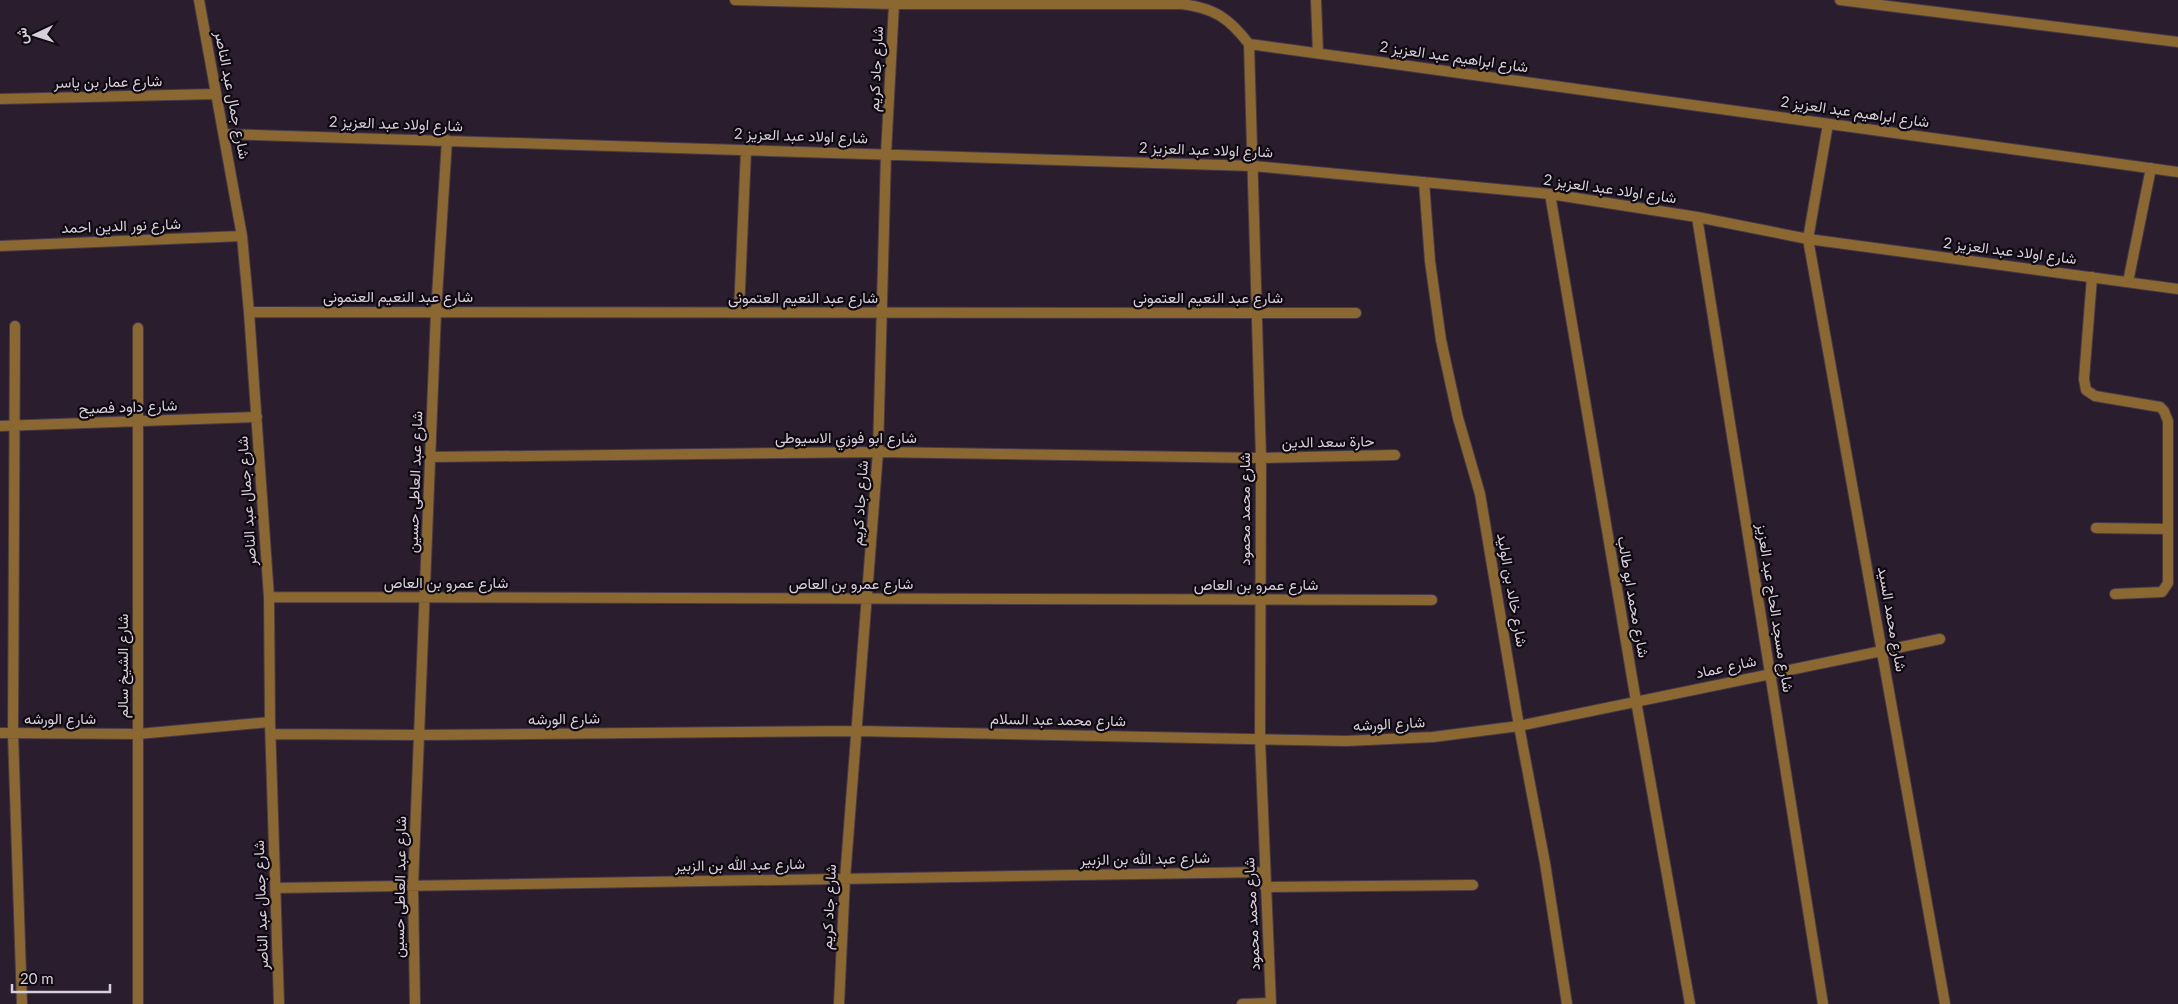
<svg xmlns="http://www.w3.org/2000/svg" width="2178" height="1004" font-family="Lato,Vazirmatn,sans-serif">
	<rect width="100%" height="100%" fill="#291d2e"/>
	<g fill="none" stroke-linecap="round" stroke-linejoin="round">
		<g stroke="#45394a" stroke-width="12">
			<path id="service" d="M2092 277 2084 379 2086 390 2095 396 2160 407 2164 411 2168 421V583L2162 592 2115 594
				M2096 528 2168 529"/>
		</g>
		<g stroke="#45394a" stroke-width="12">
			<path id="minor" d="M199 0 242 236 249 312 269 597 270 722 279 1004
				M735 0 894 4H1182C1214 8 1229 18 1249 44L2178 172
				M1316 0 1318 53
				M1840 0 2178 42
				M1249 44 1261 458 1260 739 1271 1004
				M0 99 216 94
				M1828 124 1808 239 1945 1004
				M224 134 1253 166 1550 194 1697 217 1808 239 2178 289
				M1424 182 1430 261 1441 340 1458 418 1480 494 1519 726 1545 863 1567 1004
				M1550 194 1636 701 1690 1004
				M1697 217 1823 1004
				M0 246 242 236
				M2128 282 2151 168
				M249 312 1356 313
				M739 312 746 150
				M15 326 13 734 22 1004
				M138 328V1004
				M0 426 257 417
				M431 457 878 452 1261 458 1395 455
				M269 597 1432 600
				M0 733 138 734 270 722
				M271 734 420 735 857 731 1346 741 1433 737 1519 726 1940 639
				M1265 887 1473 885
				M276 888 1264 872
				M415 1004 413 886 436 312 447 140
				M839 1004 845 879 878 452 886 154 894 4
				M1242 1004 1271 1003"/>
		</g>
		<use href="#service" stroke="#8b6831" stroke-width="10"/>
		<use href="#minor" stroke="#8b6831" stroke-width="10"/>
	</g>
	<g text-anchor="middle" stroke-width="4.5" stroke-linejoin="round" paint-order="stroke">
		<g font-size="15" fill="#d7cfdb" stroke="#0f0a11">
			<text transform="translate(1454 57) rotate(8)" y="5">شارع ابراهيم عبد العزيز 2</text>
			<text transform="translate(876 69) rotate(-87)" y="5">شارع جاد كريم</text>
			<text transform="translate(108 82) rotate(-1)" y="5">شارع عمار بن ياسر</text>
			<text transform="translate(232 95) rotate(79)" y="5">شارع جمال عبد الناصر</text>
			<text transform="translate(1855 112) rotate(8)" y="5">شارع ابراهيم عبد العزيز 2</text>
			<text transform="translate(396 124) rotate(2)" y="5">شارع اولاد عبد العزيز 2</text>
			<text transform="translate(801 136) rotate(2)" y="5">شارع اولاد عبد العزيز 2</text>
			<text transform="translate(1206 150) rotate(2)" y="5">شارع اولاد عبد العزيز 2</text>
			<text transform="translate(1610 189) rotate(8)" y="5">شارع اولاد عبد العزيز 2</text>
			<text transform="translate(121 226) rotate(-2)" y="5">شارع نور الدين احمد</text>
			<text transform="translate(2010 251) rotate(7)" y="5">شارع اولاد عبد العزيز 2</text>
			<text x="398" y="302">شارع عبد النعيم العتمونى</text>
			<text x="803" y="303">شارع عبد النعيم العتمونى</text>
			<text x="1208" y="303">شارع عبد النعيم العتمونى</text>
			<text transform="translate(128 407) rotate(-2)" y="5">شارع داود فصيح</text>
			<text x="846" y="443">شارع ابو فوزي الاسيوطى</text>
			<text transform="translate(1328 442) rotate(-1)" y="5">حارة سعد الدين</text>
			<text transform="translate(415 482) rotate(-88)" y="5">شارع عبد العاطى حسين</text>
			<text transform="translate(247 501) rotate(-94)" y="5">شارع جمال عبد الناصر</text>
			<text transform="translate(860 503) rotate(-86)" y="5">شارع جاد كريم</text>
			<text transform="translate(1245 509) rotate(-90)" y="5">شارع محمد محمود</text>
			<text x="446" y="588">شارع عمرو بن العاص</text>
			<text x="851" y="589">شارع عمرو بن العاص</text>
			<text x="1256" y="590">شارع عمرو بن العاص</text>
			<text transform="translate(1512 590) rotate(80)" y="5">شارع خالد بن الوليد</text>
			<text transform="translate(1633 597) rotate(80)" y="5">شارع محمد ابو طالب</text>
			<text transform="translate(1775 608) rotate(81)" y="5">شارع مسجد الحاج عبد العزيز</text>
			<text transform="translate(1892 619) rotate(80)" y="5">شارع محمد السيد</text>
			<text transform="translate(123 666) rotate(-90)" y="5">شارع الشيخ سالم</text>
			<text transform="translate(1726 667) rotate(-12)" y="5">شارع عماد</text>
			<text x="60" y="724">شارع الورشه</text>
			<text transform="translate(564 719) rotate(-1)" y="5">شارع الورشه</text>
			<text transform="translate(1058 720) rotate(1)" y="5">شارع محمد عبد السلام</text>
			<text transform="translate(1389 724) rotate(-3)" y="5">شارع الورشه</text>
			<text transform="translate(1145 859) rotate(-1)" y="5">شارع عبد الله بن الزبير</text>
			<text transform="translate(740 865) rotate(-1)" y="5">شارع عبد الله بن الزبير</text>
			<text transform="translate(400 887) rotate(-89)" y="5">شارع عبد العاطى حسين</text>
			<text transform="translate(261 905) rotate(-92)" y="5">شارع جمال عبد الناصر</text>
			<text transform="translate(829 907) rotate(-87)" y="5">شارع جاد كريم</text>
			<text transform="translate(1252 914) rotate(-93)" y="5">شارع محمد محمود</text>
		</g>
	</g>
	<g transform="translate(35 35) rotate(266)" stroke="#0f0a11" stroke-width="4" paint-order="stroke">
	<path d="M0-4L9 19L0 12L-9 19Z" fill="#d7cfdb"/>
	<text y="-8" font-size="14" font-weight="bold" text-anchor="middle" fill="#d7cfdb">ش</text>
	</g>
	<path d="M12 984v8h98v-8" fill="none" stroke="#d7cfdb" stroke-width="2.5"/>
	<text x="20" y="984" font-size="15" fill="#d7cfdb" stroke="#0f0a11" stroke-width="4" paint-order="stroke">20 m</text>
</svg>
